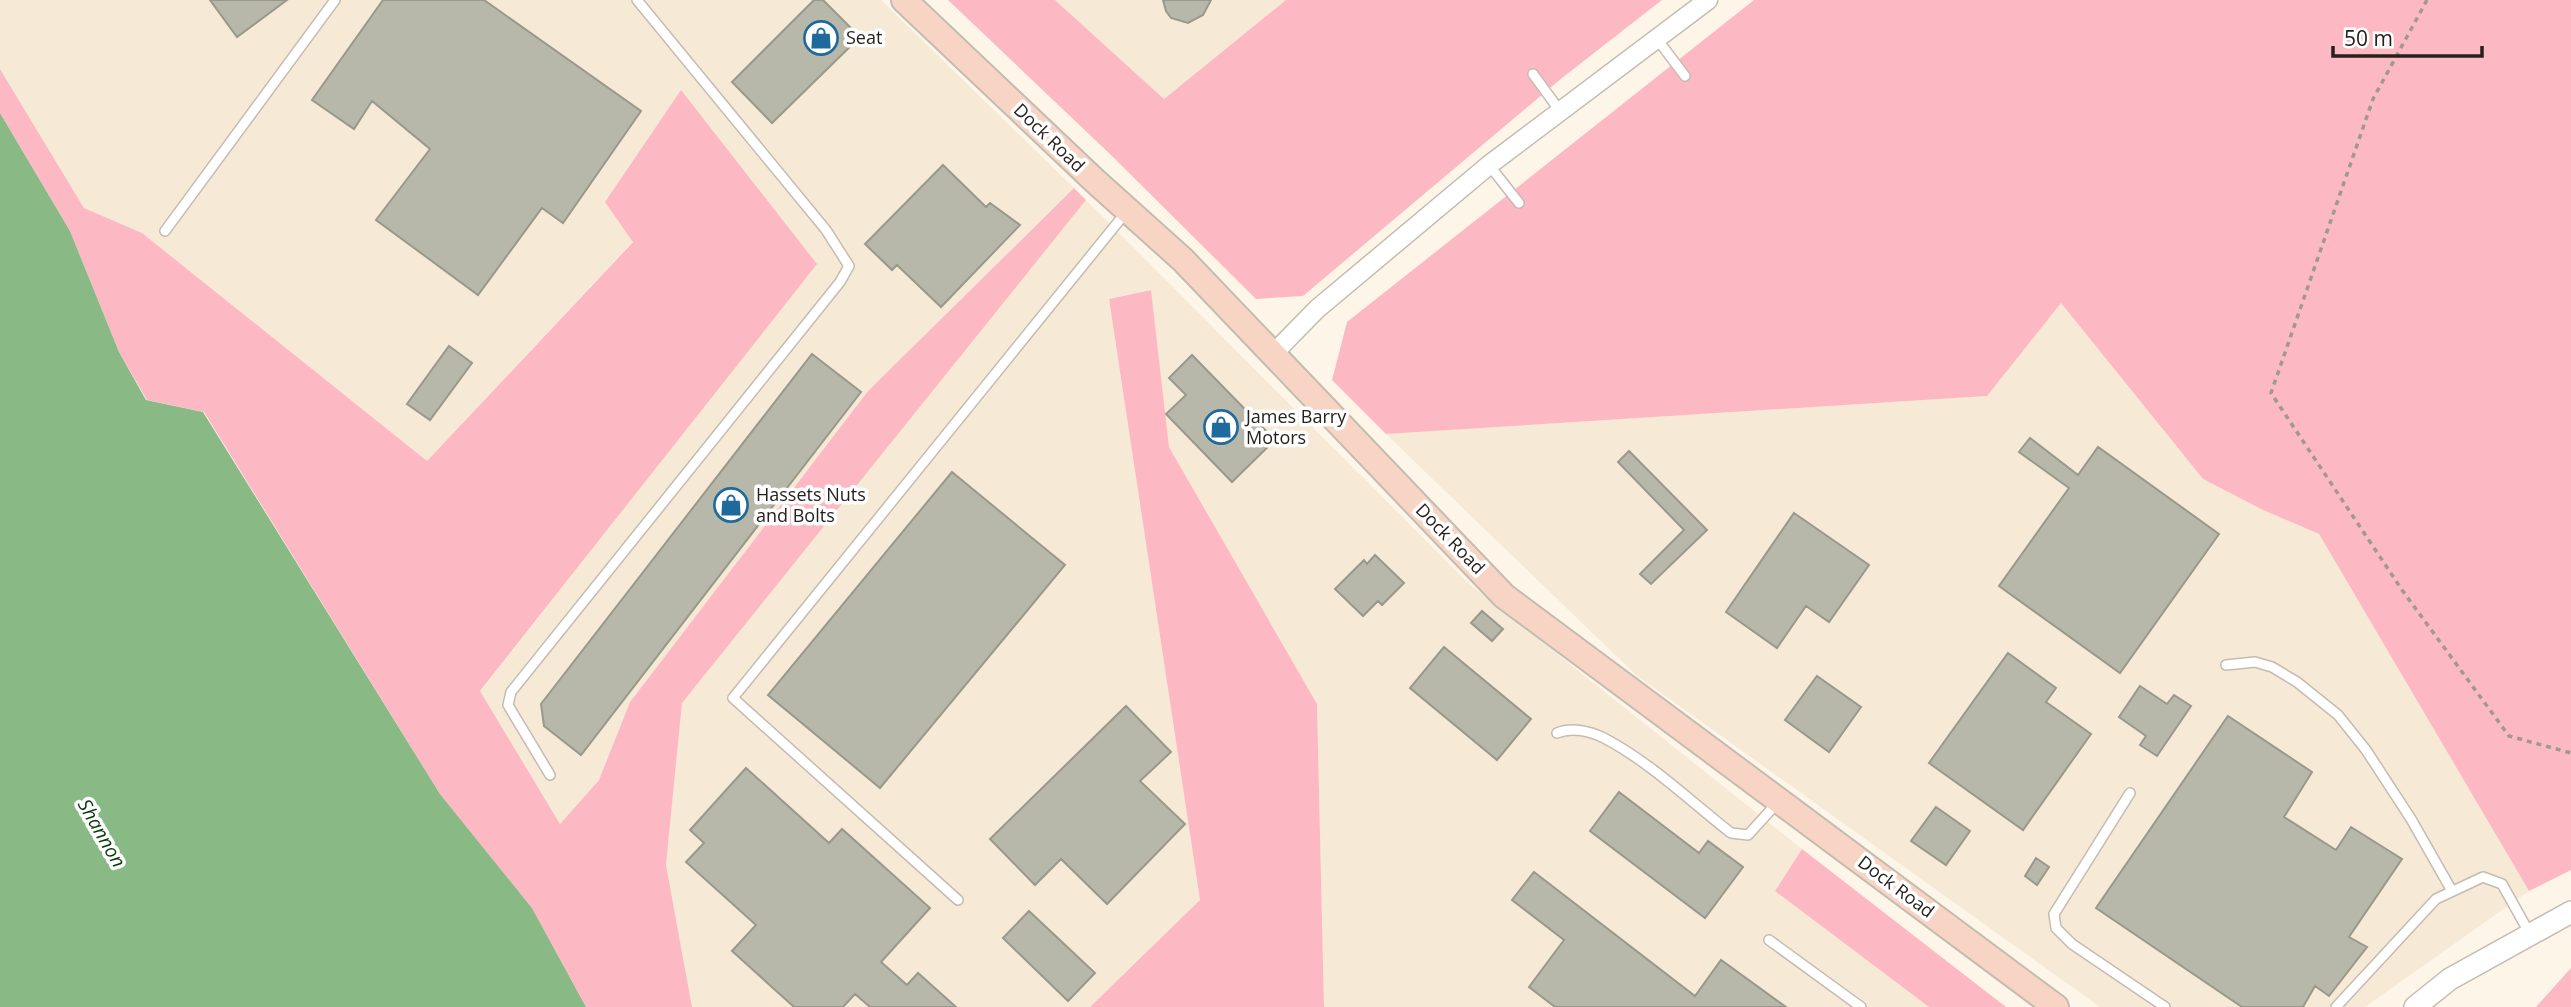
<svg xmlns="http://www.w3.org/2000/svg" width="2571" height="1007" font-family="'Open Sans',sans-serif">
	<rect width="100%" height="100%" fill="#fef5e9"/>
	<path fill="#f6e9d6" d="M0 0H881L1074 188 868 391 630 702 599 780 560 824 480 692 816 264 633 241 427 461 142 233 84 208 0 69Z
		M1055 0H1286L1164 99Z
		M1086 200 1468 583 1802 849 1775 891 1929 1007H1324L1317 704 1169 447 1150 290 1109 299 1200 900 1090 1007H692L666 865 682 703Z
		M2061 303 2203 479 2263 510 2319 534 2529 891 2365 1007H2100L1636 675 1386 434 1986 396Z"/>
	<path fill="#fdb9c3" d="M948 0H1055L1164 99 1286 0H1662L1562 78 1303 296 1256 299 1112 156Z
		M1754 0H2571V870L2529 891 2319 534 2263 510 2203 479 2061 303 1987 396 1386 434 1332 380 1347 322Z
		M0 69 84 208 142 233 427 461 633 242 605 202 681 90 817 264 480 691 560 824 599 780 630 702 868 391 1074 188 1086 200 682 703 666 865 692 1007H586L532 908 440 794 204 412 147 400 119 352 70 231 0 113Z
		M1151 290 1169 447 1317 704 1324 1007H1090L1200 900 1109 299Z
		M1802 849 2006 1007H1929L1775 891Z
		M2571 968V1007H2536Z"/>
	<path fill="#89b985" d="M0 113 70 231 119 352 146 400 203 412 440 794 532 908 586 1007H0Z"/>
	<path fill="#b7b8aa" stroke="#98998c" stroke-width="2" d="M210 0H287L237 37Z
		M383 0H484L641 111 563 223 542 208 478 295 376 220 430 149 372 101 354 129 312 100Z
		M814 0H823L860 37 772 123 732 82Z
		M1163 0H1211L1203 15 1188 23 1171 18 1166 11Z
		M943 165 986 207 990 203 1020 225 941 307 897 265 892 270 865 244Z
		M449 346 472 363 430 420 407 404Z
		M812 354 861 392 581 755 544 726 541 704Z
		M1192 355 1275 440 1232 482 1166 414 1186 395 1169 378Z
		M2030 438 2078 475 2098 447 2219 534 2120 673 1999 586 2069 488 2019 452Z
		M1629 451 1707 530 1651 584 1640 574 1684 530 1618 462Z
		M952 472 1065 565 880 788 768 695Z
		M1794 513 1869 565 1829 622 1806 606 1777 648 1726 612Z
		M1375 555 1404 583 1382 605 1378 601 1363 616 1335 589 1364 560 1367 564Z
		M1482 611 1503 629 1492 641 1471 623Z
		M1444 647 1531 719 1497 760 1410 688Z
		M2008 653 2056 688 2046 702 2091 734 2023 830 1929 763Z
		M1817 676 1861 707 1829 752 1785 720Z
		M2140 686 2167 704 2174 695 2191 706 2157 756 2140 745 2146 736 2119 717Z
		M1126 706 1171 752 1140 781 1185 824 1107 904 1061 859 1035 885 990 839Z
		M2228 716 2312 772 2284 817 2336 850 2351 827 2402 859 2349 937 2367 947 2329 996 2315 986 2303 1007H2242L2096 908Z
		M746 768 829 843 842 829 930 908 881 962 907 985 918 973 956 1007H870L855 994 843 1007H794L732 951 756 925 686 862 704 843 690 830Z
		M1619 792 1699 853 1708 841 1743 867 1705 918 1590 831Z
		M1936 807 1970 831 1946 865 1911 841Z
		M2036 858 2049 867 2037 885 2025 876Z
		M1534 872 1695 996 1721 960 1786 1007H1555L1529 987 1564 940 1512 900Z
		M1029 911 1095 973 1068 1001 1003 938Z"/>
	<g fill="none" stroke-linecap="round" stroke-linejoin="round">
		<g stroke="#c4bcb0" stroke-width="12">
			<path id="service" d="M1657 39 1685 76
				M1533 74 1560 111
				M1489 165 1519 203
				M165 231 335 0
				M2226 665 2255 662 2272 667 2297 682 2338 715 2366 750 2411 819 2452 891
				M1557 733C1572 727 1590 731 1604 738 1650 762 1690 801 1731 833L1748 835 1778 802
				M550 775 508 705 511 692 840 282 849 266 826 230 637 0
				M2130 793 2054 914 2056 928 2072 944 2165 1007
				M958 900 733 698 1127 211
				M1769 940 1861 1007
				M2336 1007 2436 899 2483 877 2502 884 2530 934"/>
		</g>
		<g stroke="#c4bcb0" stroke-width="21">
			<path id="minor" d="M1273 354 1317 309 1489 165 1708 0"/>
		</g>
		<g stroke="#c4bcb0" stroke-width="24">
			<path id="tertiary" d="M2415 1007 2450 979 2571 912"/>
		</g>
		<g stroke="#c4bcb0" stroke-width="28">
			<path id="secondary" d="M904 0 1095 181 1183 260 1504 596 2056 1007"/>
		</g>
		<path stroke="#9f9990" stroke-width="3.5" stroke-dasharray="5 5" stroke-linecap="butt" d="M2427 0 2373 99 2271 393 2402 590 2509 736 2571 753"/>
		<use href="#service" stroke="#fff" stroke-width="9"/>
		<use href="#minor" stroke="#fff" stroke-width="18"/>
		<use href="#tertiary" stroke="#fff" stroke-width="21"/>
		<use href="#secondary" stroke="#f8d4c4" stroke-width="24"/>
	</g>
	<defs>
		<g id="shop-ring" transform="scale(1.75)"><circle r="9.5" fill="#fff" stroke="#1f6a9d" stroke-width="1.5"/><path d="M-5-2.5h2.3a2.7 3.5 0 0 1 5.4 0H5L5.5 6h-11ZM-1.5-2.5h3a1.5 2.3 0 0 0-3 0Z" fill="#1f6a9d"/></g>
	</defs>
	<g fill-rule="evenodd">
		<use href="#shop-ring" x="821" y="38"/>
		<use href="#shop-ring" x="1221" y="427"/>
		<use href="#shop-ring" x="731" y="505"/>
	</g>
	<g text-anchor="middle" stroke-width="7" stroke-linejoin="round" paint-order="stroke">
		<g font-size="18" fill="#25221e" stroke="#fff" text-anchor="start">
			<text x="846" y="44">Seat</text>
			<text x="1246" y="423">James Barry<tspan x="1246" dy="21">Motors</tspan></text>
			<text x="756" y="501">Hassets Nuts<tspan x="756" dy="21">and Bolts</tspan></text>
		</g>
		<g font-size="18" fill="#25221e" stroke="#fff">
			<text transform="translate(1049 138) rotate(44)" y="6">Dock Road</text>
			<text transform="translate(1450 539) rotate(46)" y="6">Dock Road</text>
			<text transform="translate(1896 887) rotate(37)" y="6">Dock Road</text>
		</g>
		<g font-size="19" font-style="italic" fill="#063a06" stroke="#fff">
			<text transform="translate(102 833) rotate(60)" y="7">Shannon</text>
		</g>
	</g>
	<path d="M2333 46v10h149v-10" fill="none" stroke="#25221e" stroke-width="3.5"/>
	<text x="2344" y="46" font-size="21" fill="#25221e" stroke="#ffffff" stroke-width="5" paint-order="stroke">50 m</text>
</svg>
